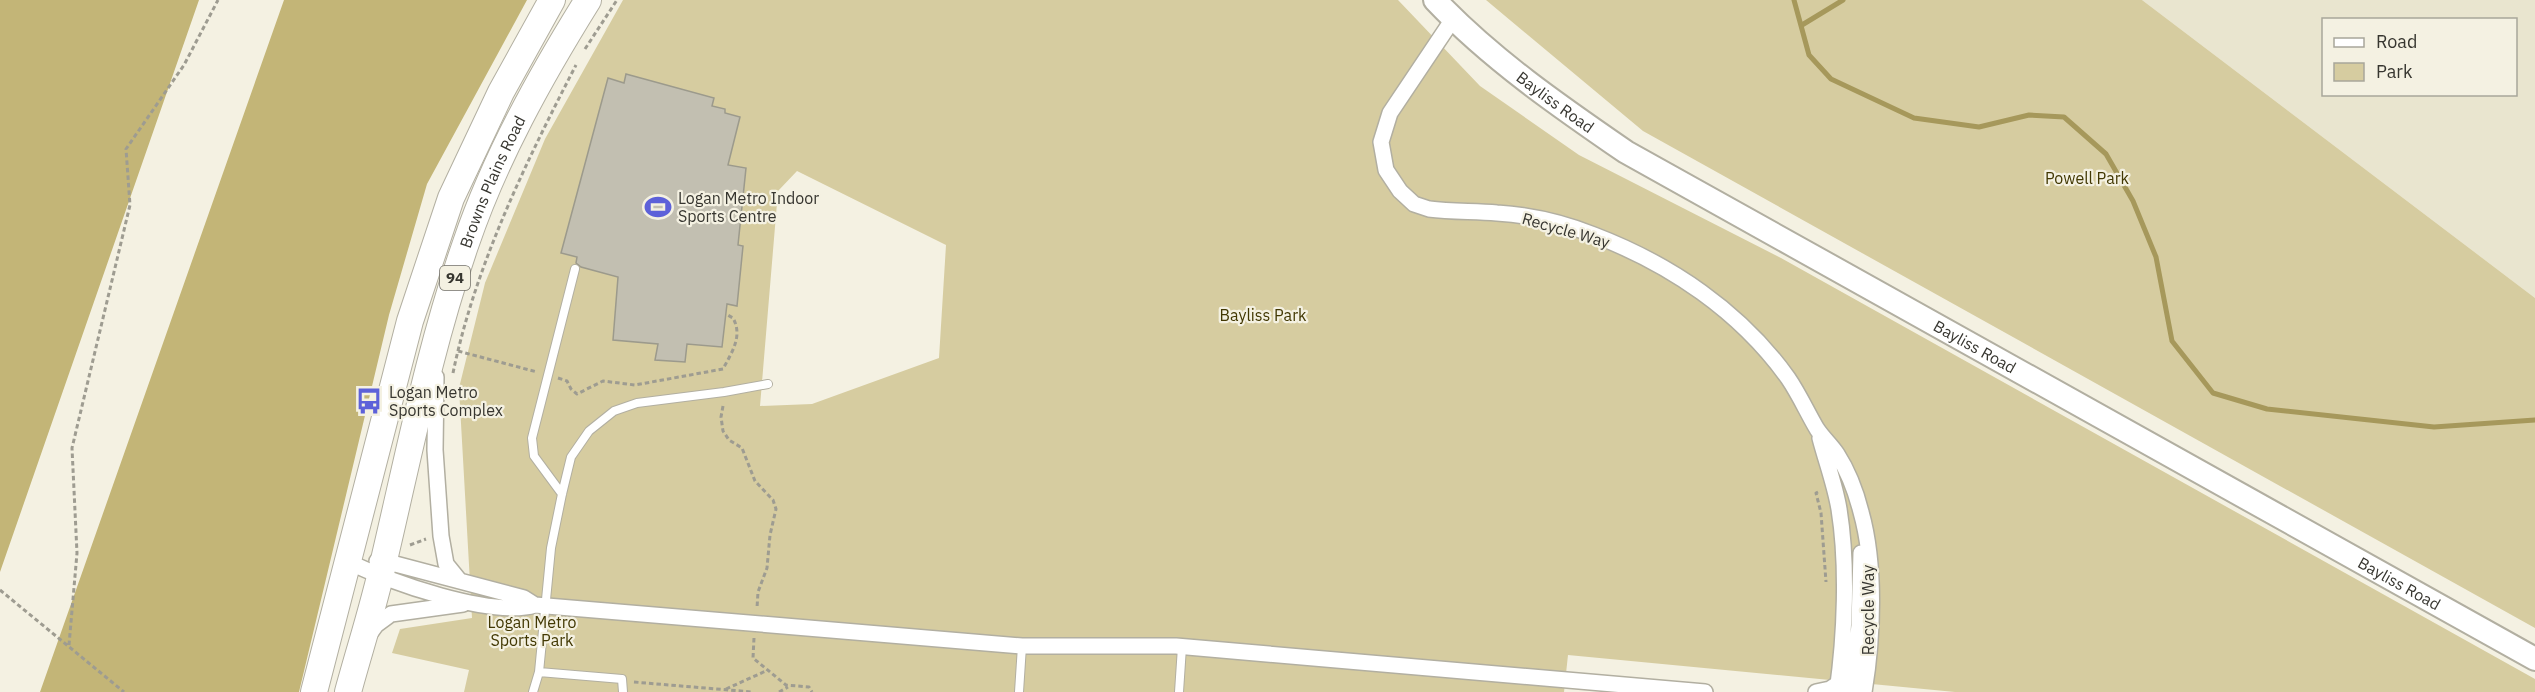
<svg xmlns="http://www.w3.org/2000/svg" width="2535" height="692" font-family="'IBM Plex Sans',sans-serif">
	<rect width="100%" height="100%" fill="#f4f1e2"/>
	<path fill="#e9e5cf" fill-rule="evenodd" d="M2142 0H2535V298ZM2324 20H2516V94H2324Z"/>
	<path fill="#d6cca0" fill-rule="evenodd" d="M623 0H1398L1480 86 1579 155 1781 258 2535 679V692H1955L1568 655 1564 692H464L469 670 392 653 400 629 472 618 459 388 485 283 545 139ZM797 171 946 245 939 358 812 404 760 406 778 191Z
		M1486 0H2142L2535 298V628L1643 131Z"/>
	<path fill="#c3b577" d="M0 0H199L0 572Z
		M284 0H527L427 184 389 315 299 692H40Z"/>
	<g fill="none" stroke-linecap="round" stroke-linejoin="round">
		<path stroke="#a6985b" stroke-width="5" d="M1794 0 1809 55 1831 79 1914 118 1979 127 2029 115 2064 117 2106 154 2133 201 2156 257 2172 341 2213 393 2267 409 2434 427 2535 420
			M1802 25 1843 0"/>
	</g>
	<path fill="#c2bfb1" stroke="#9c9a8c" stroke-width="1.5" d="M626 74 714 98 712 106 725 109V113L740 117 728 165 746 168 738 245 743 246 737 306 727 304 722 347 687 344 685 362 655 360 658 344 613 340 618 277 581 267 576 263 577 257 561 253 608 78 624 83Z"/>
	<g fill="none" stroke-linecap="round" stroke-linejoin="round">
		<g stroke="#b2afa1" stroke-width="10">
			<path id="lane" d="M562 494 534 456 532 438 575 269
				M539 672 622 679 623 692
				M533 692 539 672 551 548 562 494 571 457 589 431 614 411 637 403 724 392 768 384
				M1019 692 1022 646
				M1179 692 1182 647"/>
		</g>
		<g stroke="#b2afa1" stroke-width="18">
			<path id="street" d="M1453 19 1390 113 1381 142 1386 170 1400 191 1414 204 1429 209C1452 212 1474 211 1497 213 1529 215 1564 223 1594 235 1670 264 1740 311 1788 378 1799 394 1807 412 1817 429 1823 438 1831 445 1837 454 1848 471 1856 492 1861 512 1876 565 1873 638 1864 692
				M436 377 435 450 441 536 446 564 459 580
				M1820 438C1826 461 1835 485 1839 509 1848 565 1845 636 1837 692
				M377 561H384L524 598 535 605
				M349 562C389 582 492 618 535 605L1022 646H1176L1705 692
				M368 636 376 625 391 614 463 604
				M1816 692 1830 689 1839 683
				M1850 692 1859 626 1861 553"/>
		</g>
		<g stroke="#b2afa1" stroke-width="26">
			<g id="secondary">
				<path id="s1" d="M1435 0C1491 59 1559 106 1626 152L2535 659"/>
			</g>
		</g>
		<g stroke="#b2afa1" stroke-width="28">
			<g id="primary">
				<path d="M314 692 410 321 451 198 501 92 552 0"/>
				<path id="s2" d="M348 692C360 648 374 605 384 560 409 454 430 346 466 243 495 158 540 77 588 0"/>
			</g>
		</g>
		<path stroke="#9e9c91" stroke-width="3" stroke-dasharray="4.5 3" stroke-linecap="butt" d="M585 49 617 0
			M458 351 537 372
			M453 373C475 266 526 162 576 65
			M558 378 567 381 571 389 577 394 603 381 635 385 723 369C732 352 743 336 733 318L726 314
			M723 406 721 417 723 431 729 440 742 448 755 481 773 500 776 509 770 535 767 568 758 592 757 608
			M1818 492 1816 493 1821 513 1826 582
			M410 545 426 539
			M0 590 124 692
			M754 638 753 658 786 685 809 687 812 692
			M69 645 77 553 72 448 130 205 126 149 184 65 218 0
			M634 682 752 692
			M726 689 768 670
			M779 692 788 687"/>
		<use href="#lane" stroke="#fff" stroke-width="8"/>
		<use href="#street" stroke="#fff" stroke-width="15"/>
		<use href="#secondary" stroke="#fff" stroke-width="22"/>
		<use href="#primary" stroke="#fff" stroke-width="26"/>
	</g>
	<defs>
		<g id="stadium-bare" transform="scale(2.07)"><path d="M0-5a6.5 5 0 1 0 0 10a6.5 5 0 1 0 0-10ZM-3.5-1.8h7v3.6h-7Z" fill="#5d61d9" stroke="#f4f1e2" stroke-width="2.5" paint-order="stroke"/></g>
		<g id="bus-bare" transform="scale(2.07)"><path d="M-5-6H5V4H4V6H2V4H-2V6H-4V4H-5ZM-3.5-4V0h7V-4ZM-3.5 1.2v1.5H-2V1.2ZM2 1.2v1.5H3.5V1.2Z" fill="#5d61d9" stroke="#f4f1e2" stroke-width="2.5" paint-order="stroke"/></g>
	</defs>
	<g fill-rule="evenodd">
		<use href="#stadium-bare" x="658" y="207"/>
		<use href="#bus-bare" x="369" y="401"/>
	</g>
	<g text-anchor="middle" stroke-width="4.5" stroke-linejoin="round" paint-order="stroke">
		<rect fill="#f4f1e2" stroke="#706e65" stroke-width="1.5" x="440" y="266" width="30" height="24" rx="4.5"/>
		<g font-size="15" font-weight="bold" fill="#373630">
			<text x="455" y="283">94</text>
		</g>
		<g font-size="16" fill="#373630" stroke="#f4f1e2">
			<text dy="6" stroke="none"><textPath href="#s1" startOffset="158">Bayliss Road</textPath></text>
			<text dy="6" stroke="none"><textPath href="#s2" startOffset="531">Browns Plains Road</textPath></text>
			<text transform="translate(1566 230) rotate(16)" y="6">Recycle Way</text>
			<text dy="6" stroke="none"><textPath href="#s1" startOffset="644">Bayliss Road</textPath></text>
			<text dy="6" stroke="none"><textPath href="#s1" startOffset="1130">Bayliss Road</textPath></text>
			<text transform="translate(1868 610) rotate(-90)" y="6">Recycle Way</text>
		</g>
		<g font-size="16" fill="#423803" stroke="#f4f1e2">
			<text x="2087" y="184">Powell Park</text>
			<text x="1263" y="321">Bayliss Park</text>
			<text x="532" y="628">Logan Metro<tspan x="532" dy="18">Sports Park</tspan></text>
		</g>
		<g font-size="16" fill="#373630" stroke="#f4f1e2" text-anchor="start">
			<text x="678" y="204">Logan Metro Indoor<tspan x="678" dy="18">Sports Centre</tspan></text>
			<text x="389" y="398">Logan Metro<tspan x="389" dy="18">Sports Complex</tspan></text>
		</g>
	</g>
	<rect x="2322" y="18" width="195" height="78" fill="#f4f1e2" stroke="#a8a69b" stroke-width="1.5"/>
	<rect x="2334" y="38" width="30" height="9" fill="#ffffff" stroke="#a8a69b" stroke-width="1.5"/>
	<text x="2376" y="48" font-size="18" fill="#373630">Road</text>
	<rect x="2334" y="63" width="30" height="18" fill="#d6cca0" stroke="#a8a69b" stroke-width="1.5"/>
	<text x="2376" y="78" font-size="18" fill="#373630">Park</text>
</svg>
